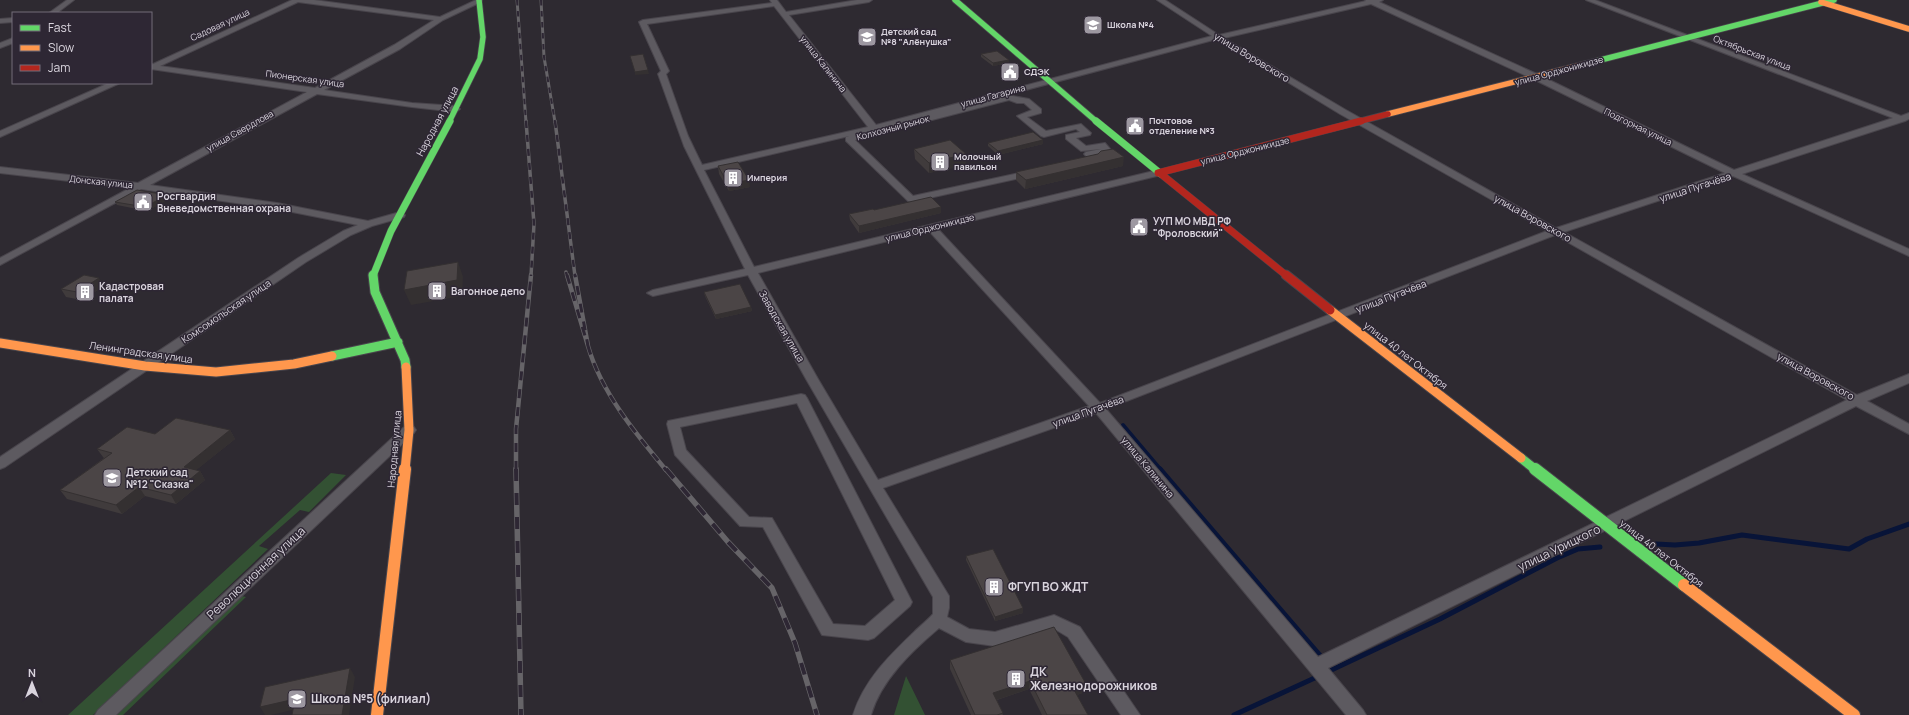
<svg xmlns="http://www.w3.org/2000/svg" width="1909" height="715" font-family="Manrope,sans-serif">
	<rect width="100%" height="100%" fill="#2e2a31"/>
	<path fill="#335133" d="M331 473 346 475 309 512 300 510 259 546 268 549 93 715H68Z
		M238 595 246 597 123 715H112Z
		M906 676 925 715H894Z"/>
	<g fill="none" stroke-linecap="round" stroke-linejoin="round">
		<path stroke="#081438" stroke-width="4" d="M1123 425 1161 470"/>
		<path stroke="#081438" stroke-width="5" d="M1160 469 1323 659
			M1656 544 1675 545 1699 543 1742 535 1849 549 1867 539 1909 524
			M1325 673 1440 619 1557 558 1578 549 1600 547
			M1234 715 1319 676"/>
		<g stroke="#49454c" stroke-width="2">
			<path id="street" d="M67 0H74L57 13H49Z
				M292 0H314L440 17 476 0H482L481 2 443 20 400 49 324 90 412 103 456 106 460 109 456 112 412 107 317 94 150 185 277 203 368 221 400 212 405 215 404 217 372 226 351 235 306 262 5 467 0 469V457L298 258 343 231 358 225 277 209 141 189 0 265V258L130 188 0 173V167L138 183 307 92 151 69V65ZM298 2 434 20 394 45 315 88 160 66Z
				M770 0H777L786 12 857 0H872L869 2 789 15 876 125 1212 36 1157 0H1165L1219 35 1366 1 1365 0H1383L1379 2 1539 75 1734 170 1893 118 1586 0H1595L1901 116 1909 113V119L1905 121 1742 174 1909 249V256L1733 176 1564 232 1857 395 1909 374V383L1867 401 1909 424V434L1856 406 1328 668 1363 710 1366 715H1346L1096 413 883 488 949 596V608L947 617 969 629 995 632 1054 615 1080 627 1140 715H1121L1068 637 1053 628 995 646 966 642 939 628C912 651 881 680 871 715H853C864 680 889 656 915 631 921 625 928 620 933 614V597L806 379 748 275 653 296 647 293 653 290 745 269 684 146 658 74 661 71 639 22 643 20 772 3ZM1371 4 1533 79 1725 173 1556 228 1346 110 1224 38ZM774 6 868 127 702 165 688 136 666 74 669 71 647 24ZM1217 39 1340 114 1547 231 1100 403 938 229 1161 175 1163 173 1161 171 1158 170 754 267 704 170 849 136 846 137V141L908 201 911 202 1097 161 1099 159 1095 155 1110 152 1111 150 1105 143 1086 146 1076 138 1090 135 1091 133 1081 124 1046 131 1027 117 1041 113V109L1029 99 1007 95ZM1009 100 1017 103H1024L1032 110 1017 116 1041 136 1044 137 1076 129 1080 132 1066 135V139L1081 151 1101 149 1086 152 1084 154 1088 158 913 196 855 140ZM929 231 1089 406 878 480 818 379 758 273ZM1555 235 1847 400 1318 657 1106 409Z
				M13 18V22L0 23V19Z
				M13 38V43L0 48V43Z
				M109 83H120L0 137V131Z
				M801 394 805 395 807 398 912 602 910 606 874 638 868 640 822 635 763 527 740 526 675 455 667 424 668 421ZM797 403 895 600 865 626 833 624 772 518 749 517 686 450 680 427Z
				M409 426 414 427 416 430 414 433 116 715H95L98 710 404 427Z"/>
		</g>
		<g stroke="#49454c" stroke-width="7">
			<path id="fast-far3" d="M955 0 1097 122
				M1585 64 1834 0
				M449 122 480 59 483 37 479 0"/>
		</g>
		<g stroke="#49454c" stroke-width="8">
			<path id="fast-far2" d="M1096 121 1161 174
				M373 276 391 231 450 121"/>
		</g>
		<g stroke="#49454c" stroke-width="11">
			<path id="fast-far1" d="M373 275 375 292 405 360 406 367
				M332 356 398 342
				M1521 458 1536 470"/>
		</g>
		<g stroke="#49454c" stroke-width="14">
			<path id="fast" d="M1535 469 1684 585"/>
		</g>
		<g stroke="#49454c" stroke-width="7">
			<path id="slow-far2" d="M1821 2 1909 29
				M1388 114 1585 64"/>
		</g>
		<g stroke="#49454c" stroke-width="11">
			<path id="slow-far1" d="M1330 310 1521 458
				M0 343 145 366 216 372 294 364 332 356
				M405 470 409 430 406 367"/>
		</g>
		<g stroke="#49454c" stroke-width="14">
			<path id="slow" d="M1684 585 1854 715
				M377 715 405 469"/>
		</g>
		<g stroke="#49454c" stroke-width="7">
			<path id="jam-far2" d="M1357 122 1388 114"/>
		</g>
		<g stroke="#49454c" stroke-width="8">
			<path id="jam-far1" d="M1158 173 1361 121
				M1161 174 1287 276"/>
		</g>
		<g stroke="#49454c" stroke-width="11">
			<path id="jam" d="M1286 275 1330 310"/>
		</g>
		<use href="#street" fill="#5d5a60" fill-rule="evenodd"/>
		<use href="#fast-far3" stroke="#63d668" stroke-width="5.5"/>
		<use href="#fast-far2" stroke="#63d668" stroke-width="7"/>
		<use href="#fast-far1" stroke="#63d668" stroke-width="9"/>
		<use href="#fast" stroke="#63d668" stroke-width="12"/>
		<use href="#slow-far2" stroke="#ff974d" stroke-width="5.5"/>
		<use href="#slow-far1" stroke="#ff974d" stroke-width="9"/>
		<use href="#slow" stroke="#ff974d" stroke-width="12"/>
		<use href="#jam-far2" stroke="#b3261e" stroke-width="5.5"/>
		<use href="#jam-far1" stroke="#b3261e" stroke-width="7"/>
		<use href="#jam" stroke="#b3261e" stroke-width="9"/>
		<g stroke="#666468" stroke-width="3">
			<path id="rail-far3" d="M517 0 526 122
				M541 0 544 57 555 122"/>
		</g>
		<g stroke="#666468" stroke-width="3.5">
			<path id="rail-far2" d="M526 121 534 224 531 276
				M555 121 575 276
				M566 272 567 276"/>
		</g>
		<g stroke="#666468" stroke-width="4.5">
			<path id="rail-far1" d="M567 275 588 346 575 275
				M588 346C601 392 636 434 666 470
				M516 470V429L531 275"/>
		</g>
		<g stroke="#666468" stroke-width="5.5">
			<path id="rail" d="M516 469 521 715
				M666 469 728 542 772 588 795 643 817 715"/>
		</g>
		<use href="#rail-far3" stroke="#2e2734" stroke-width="2" stroke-dasharray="5.5" stroke-linecap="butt"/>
		<use href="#rail-far2" stroke="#2e2734" stroke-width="2.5" stroke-dasharray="7" stroke-linecap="butt"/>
		<use href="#rail-far1" stroke="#2e2734" stroke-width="3" stroke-dasharray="9" stroke-linecap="butt"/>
		<use href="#rail" stroke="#2e2734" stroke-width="4" stroke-dasharray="12" stroke-linecap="butt"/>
	</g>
	<path fill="#403b3c" d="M981 54 1009 60V63L993 66 981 57Z
		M988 143 1043 144 998 155 988 146Z
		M914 149 966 165 929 173 915 159Z
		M718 166 750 187 729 191 719 174Z
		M1123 166 1025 189 1016 180V172Z
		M169 199 147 211 117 205 115 202Z
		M941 207V213L859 233 850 220 849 214 874 210Z
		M104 286 82 300 66 297 61 289Z
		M704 292 751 307 752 311 716 319 705 296Z
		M230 430 235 439 196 470 200 471 205 480 176 504 145 496 122 514 67 499 60 490 104 458 103 457 97 449Z
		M966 556 1023 608V613L995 621 966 560Z
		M950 660 1086 684 1085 692 1077 695 1088 715H1042L1029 689 997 700 1003 715H971L950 669Z"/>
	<path fill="#343031" d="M1009 60V63L993 66V63Z
		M648 70 649 74 635 75V72Z
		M1043 140V144L998 155V151Z
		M966 154V165L929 173V163Z
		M1124 157 1123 166 1025 189 1026 180Z
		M749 180 750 187 729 191 728 184Z
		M167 195 169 199 147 211 145 207Z
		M941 207V213L859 233V226Z
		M458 262 463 277 462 296 411 305 404 290Z
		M99 278 104 286 82 300 77 292Z
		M751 307 752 311 716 319 715 315Z
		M230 430 235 439 189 476 184 467Z
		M200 471 205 480 176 504 171 495Z
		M139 487 145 496 122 514 116 505Z
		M1023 608V613L995 621V617Z
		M350 668 355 677 349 715H342Z
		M1030 681 1029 689 993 701V693Z
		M1086 684 1085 692 1072 697 1073 688Z
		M295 699 301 708 271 715H265L260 707Z"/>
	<path fill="#4b4546" stroke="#343031" d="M997 51 1009 60 993 63 981 54Z
		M643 54 648 70 635 72 630 56Z
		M1033 132 1043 140 998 151 988 143Z
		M950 140 966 154 929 163 914 149Z
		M1113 149 1124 157 1026 180 1016 172 1098 154 1101 151Z
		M738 162 749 180 728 184 718 166Z
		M137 190 167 195 145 207 115 202Z
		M931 197 941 207 859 226 849 214 873 209 874 210Z
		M458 262 457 280 404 290 407 271Z
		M84 275 99 278 77 292 61 289Z
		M740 284 751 307 715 315 704 292Z
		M176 418 230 430 184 467 200 471 171 495 139 487 116 505 60 490 112 453 97 449 127 427 155 434Z
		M993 549 1023 608 995 617 966 556Z
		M1054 627 1086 684 1073 688 1088 715H1047L1030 681 993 693 1003 713 997 715H975L950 660Z
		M350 668 342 715H292L295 699 260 707 265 687Z"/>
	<defs>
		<g id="school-square" transform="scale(1)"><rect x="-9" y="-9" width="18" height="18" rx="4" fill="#9d98a1" stroke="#2e2734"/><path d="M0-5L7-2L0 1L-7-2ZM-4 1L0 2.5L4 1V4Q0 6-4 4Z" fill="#fff"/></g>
		<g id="civic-square" transform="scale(1)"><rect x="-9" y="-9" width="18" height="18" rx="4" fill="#9d98a1" stroke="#2e2734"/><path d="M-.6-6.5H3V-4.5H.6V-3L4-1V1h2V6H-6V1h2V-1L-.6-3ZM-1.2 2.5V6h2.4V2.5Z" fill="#fff"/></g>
		<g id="building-square" transform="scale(1)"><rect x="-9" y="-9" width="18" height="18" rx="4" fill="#9d98a1" stroke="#2e2734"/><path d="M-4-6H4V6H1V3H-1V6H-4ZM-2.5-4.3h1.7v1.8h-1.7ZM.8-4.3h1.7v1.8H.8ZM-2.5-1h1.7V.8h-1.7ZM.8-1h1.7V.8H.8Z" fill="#fff"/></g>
	</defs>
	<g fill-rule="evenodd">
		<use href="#school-square" x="1093" y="25"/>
		<use href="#school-square" x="867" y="37"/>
		<use href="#civic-square" x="1010" y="72"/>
		<use href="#civic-square" x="1135" y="126"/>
		<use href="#building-square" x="940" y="162"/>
		<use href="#building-square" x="733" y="178"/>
		<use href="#civic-square" x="143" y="202"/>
		<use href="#civic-square" x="1139" y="227"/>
		<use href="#building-square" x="437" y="291"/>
		<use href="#building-square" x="85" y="292"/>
		<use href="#school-square" x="112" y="478"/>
		<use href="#building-square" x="994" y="587"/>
		<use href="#building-square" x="1016" y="679"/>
		<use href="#school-square" x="297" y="699"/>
	</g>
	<g text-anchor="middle" stroke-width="3" stroke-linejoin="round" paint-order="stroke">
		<g font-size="9" fill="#d9d4dd" stroke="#2e2734">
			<text transform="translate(220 25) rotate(-25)" y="3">Садовая улица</text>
			<text transform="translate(1752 53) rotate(21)" y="3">Октябрьская улица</text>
			<text transform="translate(823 64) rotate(52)" y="3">улица Калинина</text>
			<text transform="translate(1559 71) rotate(-15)" y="3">улица Орджоникидзе</text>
			<text transform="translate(305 79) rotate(8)" y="3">Пионерская улица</text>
			<text transform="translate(993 96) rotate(-15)" y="3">улица Гагарина</text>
			<text transform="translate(1638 127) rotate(26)" y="3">Подгорная улица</text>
			<text transform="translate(893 128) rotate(-15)" y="3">Колхозный рынок</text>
			<text transform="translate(240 131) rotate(-29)" y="3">улица Свердлова</text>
			<text transform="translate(1245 151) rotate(-14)" y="3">улица Орджоникидзе</text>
			<text transform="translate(101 182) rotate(6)" y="3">Донская улица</text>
			<text transform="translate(930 228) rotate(-14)" y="3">улица Орджоникидзе</text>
		</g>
		<g font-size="9" font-weight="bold" fill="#d9d4dd" stroke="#2e2734" text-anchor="start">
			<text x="1107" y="28">Школа №4</text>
			<text x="881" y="35">Детский сад<tspan x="881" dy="10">№8 "Алёнушка"</tspan></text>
			<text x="1024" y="75">СДЭК</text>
			<text x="1149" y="124">Почтовое<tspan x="1149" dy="10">отделение №3</tspan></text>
			<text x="954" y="160">Молочный<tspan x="954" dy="10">павильон</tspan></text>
			<text x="747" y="181">Империя</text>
		</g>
		<g font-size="10" fill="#d9d4dd" stroke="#2e2734">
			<text transform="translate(1252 57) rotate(31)" y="4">улица Воровского</text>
			<text transform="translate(437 121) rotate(-62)" y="4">Народная улица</text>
			<text transform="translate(1695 187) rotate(-18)" y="4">улица Пугачёва</text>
			<text transform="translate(1533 218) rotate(29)" y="4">улица Воровского</text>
			<text transform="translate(1391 296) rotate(-21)" y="4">улица Пугачёва</text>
			<text transform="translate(226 311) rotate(-34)" y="4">Комсомольская улица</text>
			<text transform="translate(782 326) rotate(60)" y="4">Заводская улица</text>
			<text transform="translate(141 352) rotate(8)" y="4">Ленинградская улица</text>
			<text transform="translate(1406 355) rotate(38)" y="4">улица 40 лет Октября</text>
			<text transform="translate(1816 376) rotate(29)" y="4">улица Воровского</text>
			<text transform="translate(1088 411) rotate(-20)" y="4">улица Пугачёва</text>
			<text transform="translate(394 449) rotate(-85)" y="4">Народная улица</text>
			<text transform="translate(1148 467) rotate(50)" y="4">улица Калинина</text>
			<text transform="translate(1662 553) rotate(38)" y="4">улица 40 лет Октября</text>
		</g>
		<g font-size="10" font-weight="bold" fill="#d9d4dd" stroke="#2e2734" text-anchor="start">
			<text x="157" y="200">Росгвардия<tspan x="157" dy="12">Вневедомственная охрана</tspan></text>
			<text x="1153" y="225">УУП МО МВД РФ<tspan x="1153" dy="12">"Фроловский"</tspan></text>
			<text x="99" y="290">Кадастровая<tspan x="99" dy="12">палата</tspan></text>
			<text x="451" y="295">Вагонное депо</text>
			<text x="126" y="476">Детский сад<tspan x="126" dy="12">№12 "Сказка"</tspan></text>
		</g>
		<g font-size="12" fill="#d9d4dd" stroke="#2e2734">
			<text transform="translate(1559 548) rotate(-26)" y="4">улица Урицкого</text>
			<text transform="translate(256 573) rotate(-43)" y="4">Революционная улица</text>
		</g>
		<g font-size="12" font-weight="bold" fill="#d9d4dd" stroke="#2e2734" text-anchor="start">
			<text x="1008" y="591">ФГУП ВО ЖДТ</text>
			<text x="1030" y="676">ДК<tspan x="1030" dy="14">Железнодорожников</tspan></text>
			<text x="311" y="703">Школа №5 (филиал)</text>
		</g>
	</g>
	<rect x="12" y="12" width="140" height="72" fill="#2e2734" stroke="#726c78"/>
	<rect x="20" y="25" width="20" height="6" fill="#63d668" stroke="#726c78"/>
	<text x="48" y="32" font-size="12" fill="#d9d4dd">Fast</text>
	<rect x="20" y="45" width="20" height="6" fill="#ff974d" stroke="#726c78"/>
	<text x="48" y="52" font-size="12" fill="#d9d4dd">Slow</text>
	<rect x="20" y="65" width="20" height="6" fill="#b3261e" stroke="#726c78"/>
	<text x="48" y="72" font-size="12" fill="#d9d4dd">Jam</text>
	<g transform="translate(32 683)" stroke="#2e2734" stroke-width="3" paint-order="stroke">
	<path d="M0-3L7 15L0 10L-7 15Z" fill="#d9d4dd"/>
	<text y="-6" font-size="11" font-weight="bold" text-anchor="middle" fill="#d9d4dd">N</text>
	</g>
</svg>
